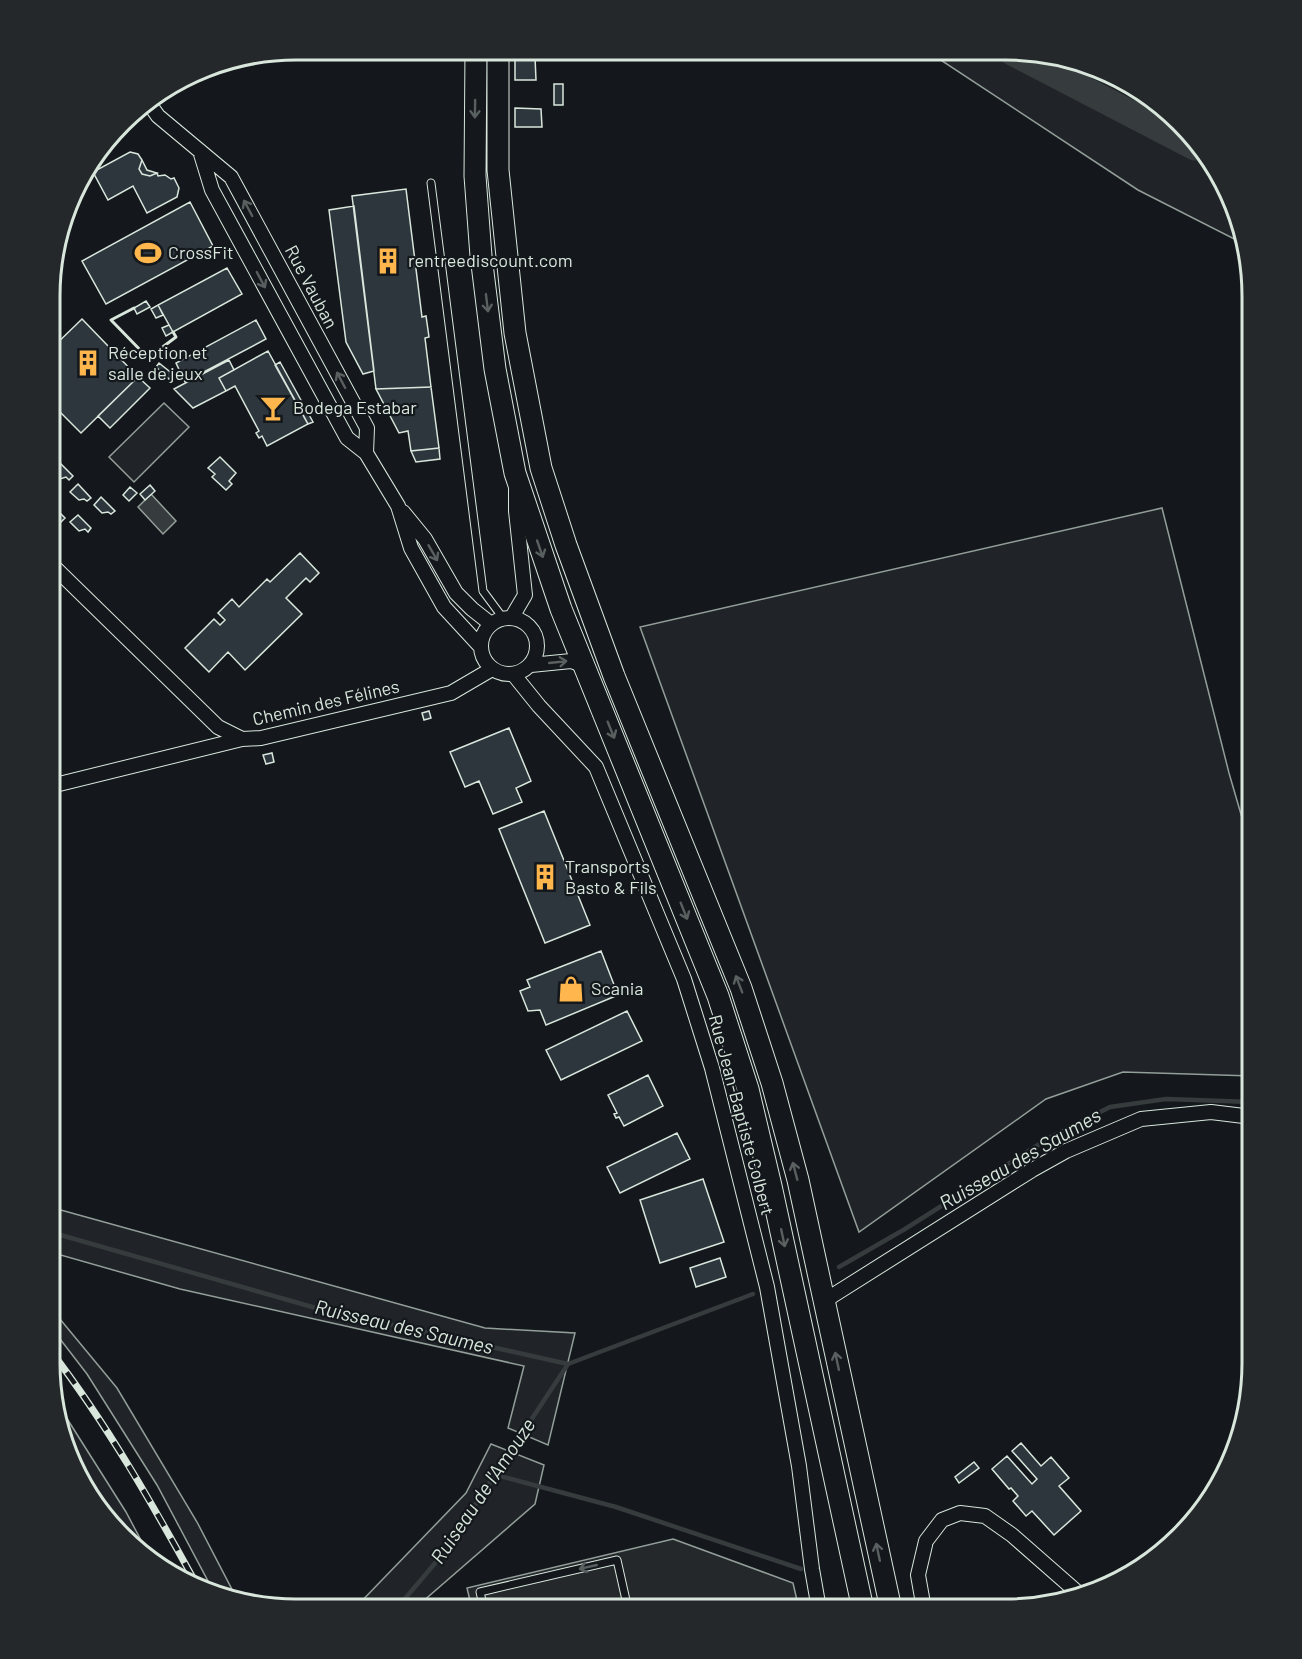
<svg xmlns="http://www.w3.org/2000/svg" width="1302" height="1659" font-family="Barlow,sans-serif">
	<rect width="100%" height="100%" fill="#14181c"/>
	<path fill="#202428" stroke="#939e99" stroke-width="1.5" d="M927 51 1038 52 1143 91 1220 173 1244 232 1246 245 1138 190Z
		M164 403 189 427 134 482 109 457Z
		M1162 508 1229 773 1252 852V1076L1123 1072 1046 1099 859 1232 640 627Z
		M50 1207 485 1328 575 1333 548 1445 508 1428 524 1366 180 1289 50 1252Z
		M50 1307 117 1388 197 1522 238 1601 216 1596 157 1485 87 1374 50 1326Z
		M54 1398 126 1512 151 1559 82 1486 58 1426Z
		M491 1444 544 1465 535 1504 414 1609H354L466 1493Z"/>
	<path fill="#24282b" stroke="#939e99" stroke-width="1.5" d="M673 1539 793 1583 799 1609H472L467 1588Z"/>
	<path fill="#363b3e" stroke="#939e99" stroke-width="1.5" d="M151 494 176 521 163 534 138 507Z"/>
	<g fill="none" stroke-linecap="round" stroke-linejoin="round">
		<path stroke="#363b3e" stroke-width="4.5" d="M50 1232 316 1308 568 1364 753 1294
			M839 1267 905 1229 1049 1138 1110 1107 1166 1099 1252 1102
			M496 1475 616 1507 801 1569
			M389 1609 403 1601 442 1555 568 1364"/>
		<path stroke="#363b3e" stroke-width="27" d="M1012 52 1195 147"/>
	</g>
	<path fill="#2c363c" stroke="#d8e6dc" stroke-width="1.5" d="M515 57H535L536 80H515Z
		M554 84H563V105H554Z
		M515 108 541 109 542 127H515Z
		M130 152 138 154 142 160 139 169 142 174 150 176 157 173 158 176 165 175 171 179 174 178 179 188 177 197 147 213 133 186 108 200 93 172Z
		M142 160 147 170 157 173 150 176 142 174 139 169Z
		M406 189 422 317 426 316 429 337 425 338 431 387 376 389 352 196Z
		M190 202 213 246 106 304 82 261Z
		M354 206 374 371 363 374 346 342 329 210Z
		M227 268 242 294 173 332 158 305Z
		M146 301 150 307 137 314 134 308Z
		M158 305 163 315 156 318 151 309Z
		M82 319 138 377 81 433 51 403V349Z
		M256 320 266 339 185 382 176 363Z
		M169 325 173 332 166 336 162 328Z
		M268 351 308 424 267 446 262 436 259 438 256 433 259 431 235 386 226 391 219 378Z
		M229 360 234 370 219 378 226 391 193 408 174 389Z
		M280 362 313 422 308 424 275 365Z
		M159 363 174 375 169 379 156 367Z
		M138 377 150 388 110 428 98 416Z
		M431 387 439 448 411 451 408 431 399 433 376 389Z
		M439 448 440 459 416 462 411 451Z
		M220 457 236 473 229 481 232 484 226 490 212 477 215 474 208 468Z
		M61 464 73 476 69 480 66 477 60 479 53 471Z
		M78 484 91 498 87 501 84 499 79 500 70 492Z
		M150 485 155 491 145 500 140 494Z
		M130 487 137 493 129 501 123 495Z
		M101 497 115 511 111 514 108 512 102 513 94 505Z
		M53 506 65 518 61 522 58 519 53 521 51 520Z
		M78 515 91 528 88 532 85 529 79 531 70 522Z
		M300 553 319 573 310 582 306 578 286 598 302 614 245 670 228 652 209 672 185 648 214 619 220 625 225 620 218 613 232 599 239 607 267 579 270 582Z
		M429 711 431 718 424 720 422 713Z
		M509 728 531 781 516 788 522 802 493 814 479 781 465 787 450 752Z
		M272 753 274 762 266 764 263 755Z
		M544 811 590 925 545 943 499 829Z
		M601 951 618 995 546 1025 540 1010 528 1011 520 991 530 987 527 980Z
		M627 1011 642 1041 561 1080 546 1050Z
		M648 1075 663 1106 624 1126 619 1117 616 1118 614 1114 617 1113 608 1095Z
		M677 1133 690 1159 620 1193 607 1167Z
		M703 1179 724 1242 660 1263 640 1200Z
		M720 1258 726 1277 696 1287 690 1268Z
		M1021 1443 1041 1466 1051 1457 1069 1478 1059 1486 1081 1511 1054 1535 1032 1511 1026 1516 1013 1501 1018 1496 1011 1488 1009 1489 992 1469 1007 1456 1032 1484 1037 1479 1012 1451Z
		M974 1462 979 1468 959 1483 955 1477Z"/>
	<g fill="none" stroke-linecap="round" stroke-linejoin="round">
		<g stroke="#d8e6dc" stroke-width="9">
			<path id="lane" d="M431 183 483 591 503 618
				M484 1609 480 1592 617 1560 628 1609"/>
		</g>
		<g stroke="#d8e6dc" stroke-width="16">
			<path id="street" d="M148 102 158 116 231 177 367 428 366 453
				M200 151 212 190 347 438 366 453 398 506 411 548 444 607 480 646
				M403 512 425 539 456 593 472 609 491 624
				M51 564 218 727 242 739 261 738 451 693 492 669
				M512 617 525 595 516 511V490
				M481 646a28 28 0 1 1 56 0a28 28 0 1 1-56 0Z
				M531 665 571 661 585 666
				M514 675 539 706 596 767 684 979 712 1068 767 1287 799 1466 812 1569 819 1609
				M51 786 242 739
				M823 1300 832 1296 1032 1170 1066 1151 1141 1119 1211 1112 1252 1117
				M924 1609 918 1575 926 1541 942 1520 960 1513 985 1516 1012 1535 1077 1592"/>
		</g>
		<g stroke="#d8e6dc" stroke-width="23">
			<path id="primary" d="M476 50 475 176 481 256 495 369 515 473 561 609 718 996 748 1089 771 1186 863 1609
				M498 50V170L515 333 541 468 566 545 614 676 741 988 772 1083 798 1180 891 1609"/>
		</g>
		<use href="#lane" stroke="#14181c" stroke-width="7"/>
		<use href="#street" stroke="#14181c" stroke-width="14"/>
		<use href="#primary" stroke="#14181c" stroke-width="21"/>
		<g stroke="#d8e6dc" stroke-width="7">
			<path id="rail" d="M50 1350C107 1424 153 1505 198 1587"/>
		</g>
		<use href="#rail" stroke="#14181c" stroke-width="4.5" stroke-dasharray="14" stroke-linecap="butt"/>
		<path stroke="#d8e6dc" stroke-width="3" d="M134 308 111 320 148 358 176 337 173 332"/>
	</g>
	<defs><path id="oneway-shaft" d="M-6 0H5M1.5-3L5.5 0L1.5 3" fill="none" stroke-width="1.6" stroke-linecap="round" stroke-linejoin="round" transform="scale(1.5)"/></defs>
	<g stroke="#59605f">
		<use href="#oneway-shaft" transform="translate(475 109) rotate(91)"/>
		<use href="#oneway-shaft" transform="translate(248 208) rotate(-118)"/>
		<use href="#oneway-shaft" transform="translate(261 280) rotate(62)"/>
		<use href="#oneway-shaft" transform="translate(487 303) rotate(83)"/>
		<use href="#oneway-shaft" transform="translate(341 380) rotate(-118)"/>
		<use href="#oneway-shaft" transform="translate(540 549) rotate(71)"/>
		<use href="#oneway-shaft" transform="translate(433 553) rotate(60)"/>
		<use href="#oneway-shaft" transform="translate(558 662) rotate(-6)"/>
		<use href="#oneway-shaft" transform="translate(611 730) rotate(68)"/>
		<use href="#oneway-shaft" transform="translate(684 911) rotate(68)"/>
		<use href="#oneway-shaft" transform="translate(739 984) rotate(-111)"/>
		<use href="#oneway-shaft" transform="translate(795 1171) rotate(-105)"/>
		<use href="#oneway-shaft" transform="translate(783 1238) rotate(78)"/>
		<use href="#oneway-shaft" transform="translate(837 1361) rotate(-102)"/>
		<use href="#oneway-shaft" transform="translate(878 1552) rotate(-102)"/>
		<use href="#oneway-shaft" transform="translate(588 1567) rotate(167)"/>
	</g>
	<defs>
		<g id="stadium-bare" transform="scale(2.07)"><path d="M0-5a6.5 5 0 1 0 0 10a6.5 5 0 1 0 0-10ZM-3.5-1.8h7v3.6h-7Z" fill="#ffb74d" stroke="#14181c" stroke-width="2.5" paint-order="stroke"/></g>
		<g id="building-bare" transform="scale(2.07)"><path d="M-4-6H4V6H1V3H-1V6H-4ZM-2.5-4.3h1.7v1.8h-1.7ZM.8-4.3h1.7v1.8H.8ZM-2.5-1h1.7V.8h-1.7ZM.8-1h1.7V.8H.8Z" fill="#ffb74d" stroke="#14181c" stroke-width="2.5" paint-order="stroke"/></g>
		<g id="bar-bare" transform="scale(2.07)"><path d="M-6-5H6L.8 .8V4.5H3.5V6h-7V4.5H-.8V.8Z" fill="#ffb74d" stroke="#14181c" stroke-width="2.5" paint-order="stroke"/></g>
		<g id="shop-bare" transform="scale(2.07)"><path d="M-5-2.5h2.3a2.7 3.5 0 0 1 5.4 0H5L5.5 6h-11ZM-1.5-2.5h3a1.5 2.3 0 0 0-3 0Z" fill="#ffb74d" stroke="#14181c" stroke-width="2.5" paint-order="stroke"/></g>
	</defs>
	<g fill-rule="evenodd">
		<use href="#stadium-bare" x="148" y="253"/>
		<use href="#building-bare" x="388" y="261"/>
		<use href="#building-bare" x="88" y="363"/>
		<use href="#bar-bare" x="273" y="408"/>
		<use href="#building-bare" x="545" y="877"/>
		<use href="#shop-bare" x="571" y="989"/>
	</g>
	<g text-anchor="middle" stroke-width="4.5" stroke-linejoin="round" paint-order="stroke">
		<g font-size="18" fill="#d8e6dc" stroke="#14181c" text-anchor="start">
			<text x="168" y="259">CrossFit</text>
			<text x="408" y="267">rentreediscount.com</text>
			<text x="108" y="359">Réception et<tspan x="108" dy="21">salle de jeux</tspan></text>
			<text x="293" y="414">Bodega Estabar</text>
			<text x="565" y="873">Transports<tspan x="565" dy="21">Basto &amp; Fils</tspan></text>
			<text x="591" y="995">Scania</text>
		</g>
		<g font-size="18" fill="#d8e6dc" stroke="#14181c">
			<text transform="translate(311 287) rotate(62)" y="6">Rue Vauban</text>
			<text transform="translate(326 703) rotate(-13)" y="6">Chemin des Félines</text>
			<text transform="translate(741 1115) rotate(75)" y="6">Rue Jean-Baptiste Colbert</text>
		</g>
		<g font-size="20" font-style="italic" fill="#d8e6dc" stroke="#14181c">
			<text transform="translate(1020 1159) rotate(-30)" y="7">Ruisseau des Saumes</text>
			<text transform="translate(404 1327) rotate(13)" y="7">Ruisseau des Saumes</text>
			<text transform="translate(483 1491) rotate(-56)" y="7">Ruiseau de l'Amouze</text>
		</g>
	</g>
	<path d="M0 0H1302V1659H0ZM296 60H1006A236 236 0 0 1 1242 296V1363A236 236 0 0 1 1006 1599H296A236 236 0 0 1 60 1363V296A236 236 0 0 1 296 60Z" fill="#24282b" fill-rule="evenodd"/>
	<path fill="none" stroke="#d8e6dc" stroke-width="3" d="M296 60H1006A236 236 0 0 1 1242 296V1363A236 236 0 0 1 1006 1599H296A236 236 0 0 1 60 1363V296A236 236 0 0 1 296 60Z"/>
</svg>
